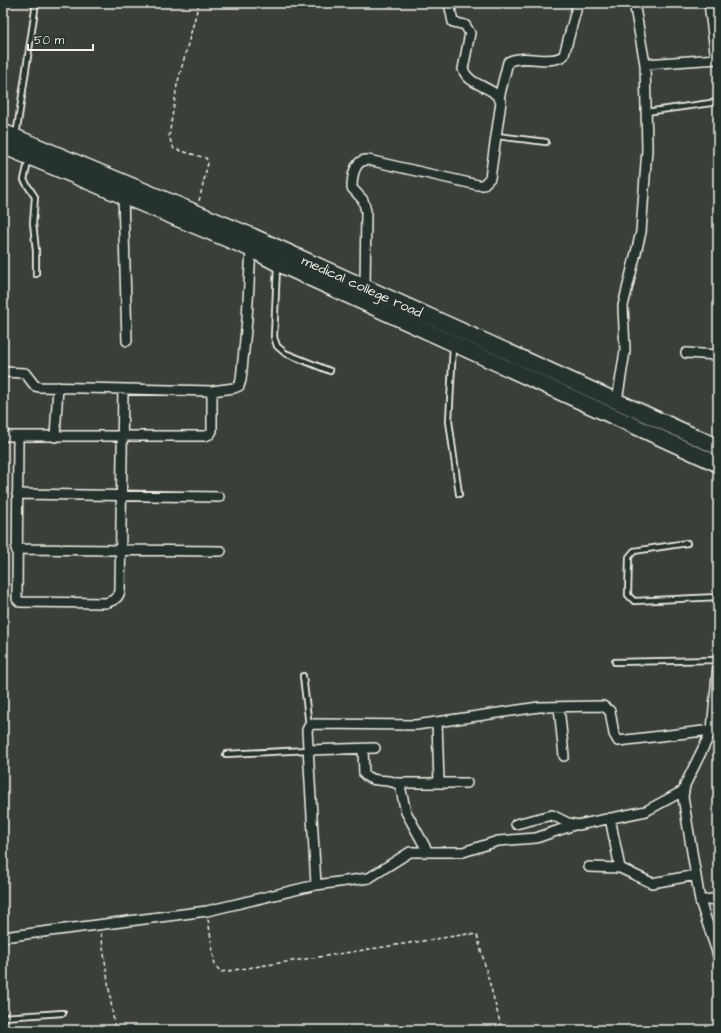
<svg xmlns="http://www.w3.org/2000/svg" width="721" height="1033" font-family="'Architects Daughter',sans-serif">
	<rect width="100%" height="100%" fill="#3a4039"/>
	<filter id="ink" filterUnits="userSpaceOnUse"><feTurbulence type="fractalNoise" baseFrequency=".025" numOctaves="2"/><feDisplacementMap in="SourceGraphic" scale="8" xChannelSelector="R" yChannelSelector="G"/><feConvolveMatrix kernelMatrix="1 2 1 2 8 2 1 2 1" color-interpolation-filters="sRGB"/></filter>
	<g filter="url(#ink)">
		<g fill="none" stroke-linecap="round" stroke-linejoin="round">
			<g stroke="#f4f1e8" stroke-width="8">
				<path id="service" d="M646 112 718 102
					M16 136 36 3
					M497 136 546 142
					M29 158 24 180 35 197 33 223 36 251V274
					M277 266 274 337 277 346 285 353 330 371
					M453 346 449 421 459 494
					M687 543 634 551 629 557 628 595 634 601 718 597
					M615 662 718 660
					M303 676 309 726
					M226 754 308 750
					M3 1017 63 1013"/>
			</g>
			<g stroke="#f4f1e8" stroke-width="12">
				<path id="minor" d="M709 3 716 59
					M645 64 718 59
					M499 98 508 62C523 53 552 66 564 55L578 3
					M123 195 127 341
					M365 288 366 211 363 200 352 188C352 178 354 159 368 160L478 185H483L490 178 501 102C494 85 469 87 463 69L470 33 465 25 453 22 449 3
					M686 353 718 355
					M3 372 25 373 35 386 40 387 212 391 234 388 239 386 241 380 247 319 251 249
					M617 401 625 351 623 306 641 232 647 149 645 64 635 8 632 3
					M3 436H205L210 434 212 431V391
					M18 436 17 599 20 602 106 603C114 600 118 599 120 591L123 389
					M55 437 58 387
					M17 494 219 497
					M16 549 221 551
					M718 665 712 730 685 785 683 797 700 901 718 955
					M559 707 564 756
					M437 722 439 783
					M363 749 364 774C373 785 391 776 400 786L406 812 428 852
					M308 750 375 748
					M398 783H467
					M610 818 620 868
					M516 824 552 815 568 823 578 825 646 811 683 791
					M589 867 620 868 652 883 696 875
					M316 885 307 730 309 726 313 724 416 725 539 707 603 706 610 711 614 734 618 741 712 730
					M700 901 718 898
					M3 937 207 911 316 885 369 878 410 852H463L498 841 536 838 574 825"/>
			</g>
			<g stroke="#f4f1e8" stroke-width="18">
				<g id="trunk">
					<path id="s1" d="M3 132 252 236 718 447"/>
					<path d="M3 146 251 249 277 263 718 464"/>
				</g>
			</g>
			<path stroke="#f4f1e8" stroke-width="1.5" stroke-dasharray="4 3" stroke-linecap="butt" d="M199 3 177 85 169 137 174 149 206 158 208 163 199 201
				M208 919 215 965 221 972 468 934 477 935 502 1030
				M101 933 115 1030"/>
			<use href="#service" stroke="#26332d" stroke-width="4.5"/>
			<use href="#minor" stroke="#26332d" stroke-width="9"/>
			<use href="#trunk" stroke="#26332d" stroke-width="15"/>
		</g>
	</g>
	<g text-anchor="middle" stroke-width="3.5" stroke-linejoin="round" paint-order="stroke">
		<g font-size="14" fill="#f4f1e8" stroke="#26332d">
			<text dy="5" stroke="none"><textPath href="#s1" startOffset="391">medical college road</textPath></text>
		</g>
	</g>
	<rect width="721" height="1033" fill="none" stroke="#26332d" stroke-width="16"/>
	<rect x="8" y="8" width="705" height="1017" fill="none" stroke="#f4f1e8" stroke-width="1.5" filter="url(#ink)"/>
	<path d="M28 44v6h65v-6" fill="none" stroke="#f4f1e8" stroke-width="2"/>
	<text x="34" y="44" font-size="12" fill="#f4f1e8" stroke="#26332d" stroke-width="3" paint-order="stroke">50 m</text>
</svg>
